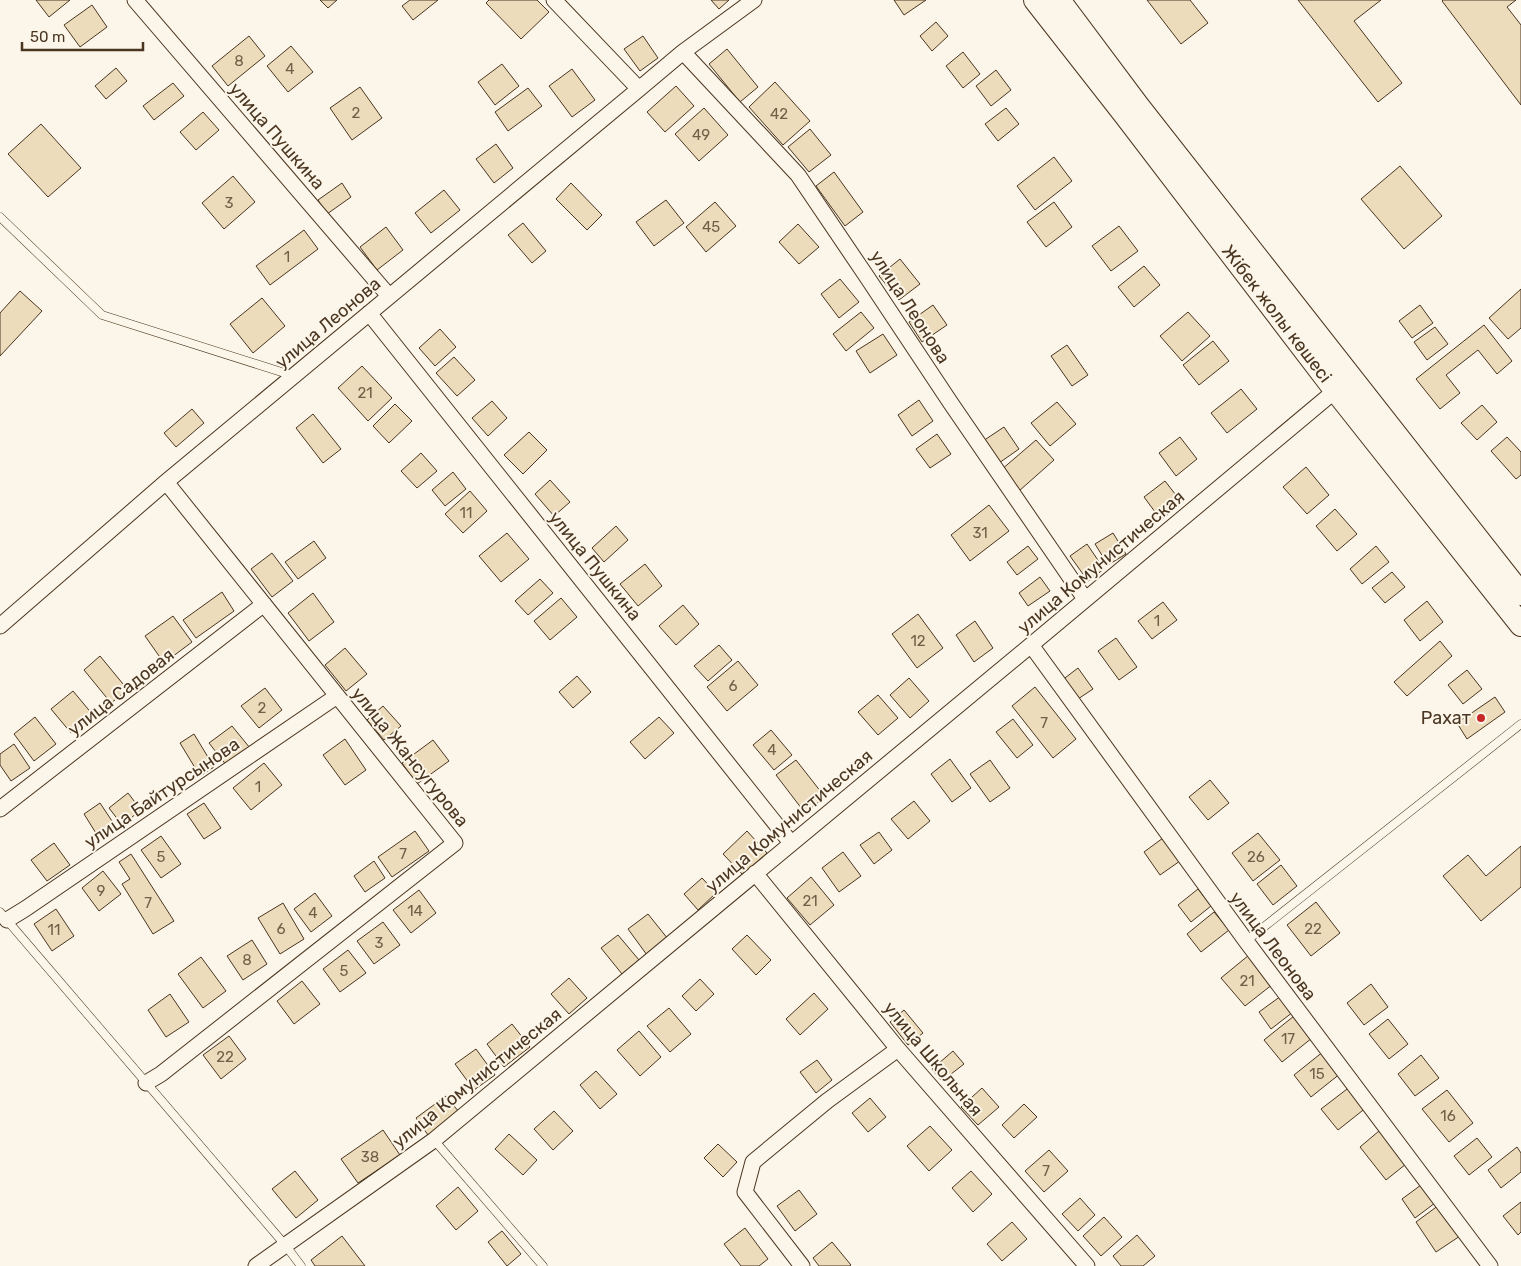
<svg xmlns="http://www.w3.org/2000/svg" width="1521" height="1266" font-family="Rubik,sans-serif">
	<rect width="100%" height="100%" fill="#fbf6e9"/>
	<path fill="#ecdcbc" stroke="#4a3520" d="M36 0H70L49 17Z
		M320 0H337L328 8Z
		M410 0H438L413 20 402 6Z
		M489 0H537L549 12 521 39 486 3Z
		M711 0H729L719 9Z
		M894 0H926L904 15Z
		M1147 0H1190L1208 23 1181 44Z
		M1298 0H1381L1354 21 1402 83 1378 102Z
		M1443 0H1516L1507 7 1521 25V105L1442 1Z
		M92 5 107 27 80 47 64 25Z
		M936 22 948 36 932 51 920 36Z
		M249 36 265 56 228 86 212 66Z
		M643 36 658 58 640 71 624 49Z
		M291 46 313 72 288 92 267 66Z
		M727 49 758 87 740 102 709 64Z
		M963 52 980 74 963 88 946 66Z
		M502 64 519 86 495 105 478 82Z
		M116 68 127 81 106 99 95 86Z
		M572 69 595 100 572 117 549 86Z
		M996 70 1011 90 991 106 976 86Z
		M775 82 810 121 783 145 749 107Z
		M173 83 184 96 154 120 143 106Z
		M676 86 694 106 665 132 647 112Z
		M360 87 382 118 352 140 330 108Z
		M528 88 542 106 508 131 495 112Z
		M704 108 728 135 699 161 675 134Z
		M1006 108 1019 124 998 141 985 124Z
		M203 112 219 130 196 150 180 132Z
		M41 124 81 168 48 197 8 154Z
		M810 129 831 155 809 172 788 147Z
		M496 144 513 168 494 183 476 159Z
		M1054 157 1072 181 1035 210 1017 186Z
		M1400 166 1442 216 1404 249 1361 199Z
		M834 172 863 212 845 226 816 186Z
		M233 176 255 202 224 229 202 203Z
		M342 183 351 197 327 214 318 200Z
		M571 183 602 215 587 230 556 199Z
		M444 190 460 210 431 233 415 213Z
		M666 200 684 223 654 246 636 222Z
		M715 202 736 226 706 252 686 227Z
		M1054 202 1072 227 1046 247 1027 222Z
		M523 223 546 251 532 263 508 235Z
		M798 224 819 247 799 264 779 242Z
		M1119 226 1138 251 1111 271 1092 246Z
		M386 227 403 250 377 270 360 247Z
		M304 230 318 249 270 285 256 266Z
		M900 259 920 284 899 300 879 276Z
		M1144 266 1160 285 1134 307 1118 287Z
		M840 279 859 302 839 318 821 294Z
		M1521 289V328L1508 339 1489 318Z
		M20 291 42 311 0 356V313Z
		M262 298 285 326 253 353 230 324Z
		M933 305 947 325 922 342 909 322Z
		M1420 305 1433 323 1412 338 1399 321Z
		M861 312 874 328 846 351 833 334Z
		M1188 312 1210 336 1182 361 1160 336Z
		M1484 325 1512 361 1497 374 1478 350 1446 375 1460 393 1440 409 1416 379Z
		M1435 327 1448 344 1427 360 1414 342Z
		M440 329 456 347 435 366 419 348Z
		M883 334 897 355 870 373 856 351Z
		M1213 341 1229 361 1199 385 1183 365Z
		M1067 345 1088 375 1072 386 1051 356Z
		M454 357 475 380 457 396 436 373Z
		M362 366 392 398 368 421 338 388Z
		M1241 389 1257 409 1227 433 1211 413Z
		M919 400 933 421 912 436 898 415Z
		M492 401 507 418 488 436 472 418Z
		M1057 402 1076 424 1050 446 1031 423Z
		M395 404 412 421 389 443 373 426Z
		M1482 405 1497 422 1477 440 1461 423Z
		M192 409 204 423 176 447 164 433Z
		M313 414 341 449 323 463 296 428Z
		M1004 427 1019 449 999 463 983 441Z
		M529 432 547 450 523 474 504 455Z
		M937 434 951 454 930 468 916 449Z
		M1180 437 1197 459 1176 476 1159 453Z
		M1507 437 1521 452V475L1516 479 1491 451Z
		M1036 440 1054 460 1019 491 1001 470Z
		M421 453 437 471 417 488 401 471Z
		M1306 467 1329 495 1307 514 1283 487Z
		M453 472 466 489 445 506 432 490Z
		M550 480 570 502 554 516 535 494Z
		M1165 481 1182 503 1161 520 1144 497Z
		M470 491 487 511 463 533 445 514Z
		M989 505 1009 531 970 561 951 535Z
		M1335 509 1357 534 1337 551 1316 526Z
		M616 526 628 540 604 562 592 548Z
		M507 533 529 559 501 582 479 556Z
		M1113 533 1126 554 1108 565 1095 544Z
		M314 541 326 558 298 579 285 562Z
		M1087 544 1104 569 1088 581 1070 556Z
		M1028 546 1038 559 1017 575 1007 562Z
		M1376 546 1389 562 1362 584 1350 569Z
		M272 553 293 581 272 597 251 569Z
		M645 564 662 586 638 606 620 584Z
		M1392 572 1405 587 1385 603 1372 588Z
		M1040 577 1050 591 1028 606 1019 593Z
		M540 579 553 593 528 615 515 601Z
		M222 592 234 611 196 638 183 620Z
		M313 593 334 622 309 641 288 613Z
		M561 598 577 617 550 640 534 621Z
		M1427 601 1443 622 1420 641 1404 620Z
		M1163 602 1177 620 1152 639 1138 621Z
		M683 605 699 624 676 645 659 626Z
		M918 614 943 648 917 668 892 634Z
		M173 616 192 642 164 663 145 636Z
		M975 621 993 648 974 662 956 635Z
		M1116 638 1137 667 1119 680 1098 651Z
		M1440 641 1452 656 1407 696 1394 682Z
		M719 645 732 660 708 681 694 666Z
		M345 648 367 674 346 691 325 665Z
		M100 656 128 690 111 703 84 670Z
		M738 661 758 685 727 711 707 687Z
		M1078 668 1093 689 1075 701 1061 681Z
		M1467 670 1482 689 1463 704 1448 685Z
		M577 676 591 692 573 708 559 692Z
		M909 678 929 701 910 718 890 695Z
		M1035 687 1076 739 1053 758 1012 706Z
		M265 688 282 710 259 728 241 706Z
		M73 691 93 715 71 733 51 709Z
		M878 695 898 718 878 735 858 712Z
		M1495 697 1505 712 1467 739 1457 723Z
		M383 706 401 726 384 740 367 720Z
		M35 717 56 744 34 761 14 734Z
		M659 717 674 733 645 759 630 742Z
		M1013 719 1033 745 1017 758 996 732Z
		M232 726 250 748 227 766 209 743Z
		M771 730 792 755 774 770 753 745Z
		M194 734 214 767 200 776 180 743Z
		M345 739 366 770 345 785 323 755Z
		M433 740 449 761 417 784 402 763Z
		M14 744 30 768 11 781 0 765V754Z
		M950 759 971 788 952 802 931 774Z
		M796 760 825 797 805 813 776 775Z
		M990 760 1010 788 990 802 970 774Z
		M264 763 282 785 251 810 233 788Z
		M1210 780 1229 803 1208 820 1189 797Z
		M128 793 141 810 122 825 109 808Z
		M914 801 930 821 908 839 891 819Z
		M100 803 116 827 99 838 84 814Z
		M204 803 221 828 204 839 187 814Z
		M415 831 429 851 392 877 378 857Z
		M747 831 767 853 743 875 723 854Z
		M879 832 892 850 874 864 860 845Z
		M1258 833 1280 860 1253 881 1232 853Z
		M161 836 181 864 161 878 141 850Z
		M1163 838 1180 861 1160 875 1144 852Z
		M54 843 70 865 47 881 31 860Z
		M1521 846V887L1481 921 1443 876 1468 855 1486 876Z
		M843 852 861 876 839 892 822 868Z
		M131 854 174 921 153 934 122 884 130 879 119 862Z
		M374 861 385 878 365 892 354 876Z
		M1281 865 1297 886 1273 905 1257 884Z
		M103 871 121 894 99 911 82 888Z
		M811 877 834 905 810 925 787 898Z
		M702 878 716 893 698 910 684 894Z
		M1198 889 1211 906 1191 922 1178 905Z
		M419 890 436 913 411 933 393 910Z
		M315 893 332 916 311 932 294 909Z
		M1316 902 1340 933 1311 956 1287 925Z
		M283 903 304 939 280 954 258 918Z
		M56 909 74 936 52 951 34 924Z
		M1214 912 1229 930 1201 952 1187 934Z
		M648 914 668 939 647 955 628 929Z
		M383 922 400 945 374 964 357 941Z
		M618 935 639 960 622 974 601 948Z
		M747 935 771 960 756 975 732 949Z
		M252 940 267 964 243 980 227 956Z
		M348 950 366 973 340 992 323 969Z
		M1249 955 1273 984 1245 1006 1221 978Z
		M201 957 226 991 203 1008 178 974Z
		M569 978 587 998 569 1014 551 994Z
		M700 979 714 994 696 1011 682 996Z
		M302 981 320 1004 294 1024 277 1001Z
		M1371 984 1388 1007 1364 1025 1347 1003Z
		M814 993 828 1009 800 1035 786 1019Z
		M170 994 189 1022 166 1037 148 1010Z
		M1281 996 1293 1012 1271 1029 1259 1012Z
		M669 1008 691 1034 670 1052 647 1026Z
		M904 1010 923 1033 908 1045 890 1022Z
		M1294 1016 1312 1038 1282 1062 1264 1040Z
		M1388 1019 1408 1044 1389 1059 1369 1034Z
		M512 1024 530 1047 504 1067 487 1044Z
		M639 1031 661 1057 640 1076 617 1050Z
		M229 1036 246 1059 221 1079 203 1055Z
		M476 1049 495 1075 474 1090 455 1064Z
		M953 1051 964 1064 942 1081 932 1069Z
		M1324 1051 1341 1073 1311 1097 1294 1075Z
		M1421 1055 1439 1078 1415 1096 1398 1074Z
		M817 1060 832 1080 816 1093 800 1072Z
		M596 1071 617 1094 600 1109 580 1085Z
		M1351 1086 1367 1107 1338 1130 1321 1109Z
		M982 1088 999 1107 978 1125 961 1107Z
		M1447 1090 1473 1123 1449 1142 1422 1109Z
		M446 1096 459 1112 428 1135 416 1118Z
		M870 1098 886 1117 868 1132 852 1113Z
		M1024 1104 1037 1117 1014 1138 1002 1125Z
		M554 1111 573 1131 553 1150 534 1129Z
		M930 1126 952 1150 929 1171 907 1146Z
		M383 1130 400 1155 358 1183 341 1159Z
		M1379 1131 1406 1164 1386 1180 1360 1147Z
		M509 1134 537 1160 523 1175 495 1149Z
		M1477 1138 1492 1157 1469 1175 1454 1156Z
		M718 1144 737 1162 723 1177 704 1158Z
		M1517 1147 1521 1153V1172L1501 1188 1488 1170Z
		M1049 1150 1068 1171 1044 1192 1025 1171Z
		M295 1171 318 1200 296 1218 272 1189Z
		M971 1171 992 1194 973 1212 952 1188Z
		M1421 1185 1435 1203 1415 1218 1402 1199Z
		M458 1187 478 1211 456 1230 436 1206Z
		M799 1190 817 1214 795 1231 777 1206Z
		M1080 1198 1095 1215 1078 1231 1062 1214Z
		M1521 1202V1232L1518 1235 1503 1216Z
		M1439 1205 1460 1236 1436 1252 1416 1222Z
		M1104 1217 1122 1237 1101 1256 1083 1236Z
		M1012 1222 1027 1239 1002 1261 987 1244Z
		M745 1228 768 1259 759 1266H741L724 1244Z
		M502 1231 521 1254 507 1266 488 1242Z
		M1137 1235 1155 1256 1143 1266H1121L1113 1256Z
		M342 1236 365 1266H315L311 1260Z
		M832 1242 851 1265 849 1266H819L813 1258Z"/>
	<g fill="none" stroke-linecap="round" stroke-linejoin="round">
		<g stroke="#4a3520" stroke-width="9">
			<path id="lane" d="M0 217 102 315 294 376
				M0 912 286 1246 301 1266
				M1246 941 1521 724
				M434 1140 543 1266"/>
		</g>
		<g stroke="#4a3520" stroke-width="17">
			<path id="street" d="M135 0 389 296
				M554 0 639 89
				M683 52 798 175 867 277 950 402 1085 599
				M369 313 791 843
				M0 626 166 482 639 89 683 52 754 0
				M1031 645 1246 941 1490 1266
				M0 809 264 604
				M755 873 898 1049 1087 1266
				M7 920 25 909 337 696
				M146 1083 161 1074 455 843 166 482
				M256 1266 434 1140 1031 645 1342 385
				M802 1266 745 1192 753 1162 827 1101 898 1049"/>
		</g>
		<g stroke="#4a3520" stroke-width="24">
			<g id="primary">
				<path id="s1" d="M1035 0 1125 115 1335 390 1521 625"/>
				<path d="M1059 0 1139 107 1521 594"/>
			</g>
		</g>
		<use href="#lane" stroke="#fbf6e9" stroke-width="8"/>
		<use href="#street" stroke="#fbf6e9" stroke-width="15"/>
		<use href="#primary" stroke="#fbf6e9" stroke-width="22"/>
	</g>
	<circle fill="#c62828" stroke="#fbf6e9" stroke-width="2" cx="1481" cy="718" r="5"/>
	<g text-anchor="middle" stroke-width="4" stroke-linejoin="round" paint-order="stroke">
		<g font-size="15" fill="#725f47">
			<text x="239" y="66">8</text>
			<text x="290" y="74">4</text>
			<text x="356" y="118">2</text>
			<text x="779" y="119">42</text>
			<text x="701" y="140">49</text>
			<text x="229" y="208">3</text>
			<text x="711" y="232">45</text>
			<text x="287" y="262">1</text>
			<text x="365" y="398">21</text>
			<text x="466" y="518">11</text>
			<text x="980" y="538">31</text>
			<text x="1157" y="626">1</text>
			<text x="918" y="646">12</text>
			<text x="733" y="691">6</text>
			<text x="262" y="713">2</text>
			<text x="1044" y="728">7</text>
			<text x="772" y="755">4</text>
			<text x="258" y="792">1</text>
			<text x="403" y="859">7</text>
			<text x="161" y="862">5</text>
			<text x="1256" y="862">26</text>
			<text x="101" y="896">9</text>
			<text x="810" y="906">21</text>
			<text x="148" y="908">7</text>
			<text x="415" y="916">14</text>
			<text x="313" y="918">4</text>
			<text x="281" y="934">6</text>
			<text x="1313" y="934">22</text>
			<text x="54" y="935">11</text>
			<text x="379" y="948">3</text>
			<text x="247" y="965">8</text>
			<text x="344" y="976">5</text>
			<text x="1247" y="986">21</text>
			<text x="1288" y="1044">17</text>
			<text x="225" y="1062">22</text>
			<text x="1317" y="1079">15</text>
			<text x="1448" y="1121">16</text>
			<text x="370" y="1162">38</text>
			<text x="1046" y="1176">7</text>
		</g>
		<g font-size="18" fill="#4a3520" stroke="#fbf6e9">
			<text transform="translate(277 136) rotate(49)" y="6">улица Пушкина</text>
			<text transform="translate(910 307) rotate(57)" y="6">улица Леонова</text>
			<text dy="6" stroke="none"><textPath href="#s1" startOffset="396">Жібек жолы көшесі</textPath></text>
			<text transform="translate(328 323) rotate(-40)" y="6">улица Леонова</text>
			<text transform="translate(1101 562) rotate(-40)" y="6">улица Комунистическая</text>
			<text transform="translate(595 566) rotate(51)" y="6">улица Пушкина</text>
			<text transform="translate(121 692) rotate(-38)" y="6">улица Садовая</text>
			<text transform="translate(410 757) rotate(51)" y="6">улица Жансугурова</text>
			<text transform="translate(162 793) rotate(-34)" y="6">улица Байтурсынова</text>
			<text transform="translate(789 821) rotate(-40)" y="6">улица Комунистическая</text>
			<text transform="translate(1273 946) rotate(53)" y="6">улица Леонова</text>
			<text transform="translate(933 1059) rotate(50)" y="6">улица Школьная</text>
			<text transform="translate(477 1078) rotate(-39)" y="6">улица Комунистическая</text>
		</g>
		<g font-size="18" fill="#4a3520" stroke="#fbf6e9" text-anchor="end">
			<text x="1471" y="724">Рахат</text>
		</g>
	</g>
	<path d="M22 42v8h121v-8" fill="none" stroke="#4a3520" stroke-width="2.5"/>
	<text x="30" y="42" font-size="15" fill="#4a3520" stroke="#fbf6e9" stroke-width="4" paint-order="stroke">50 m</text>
</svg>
